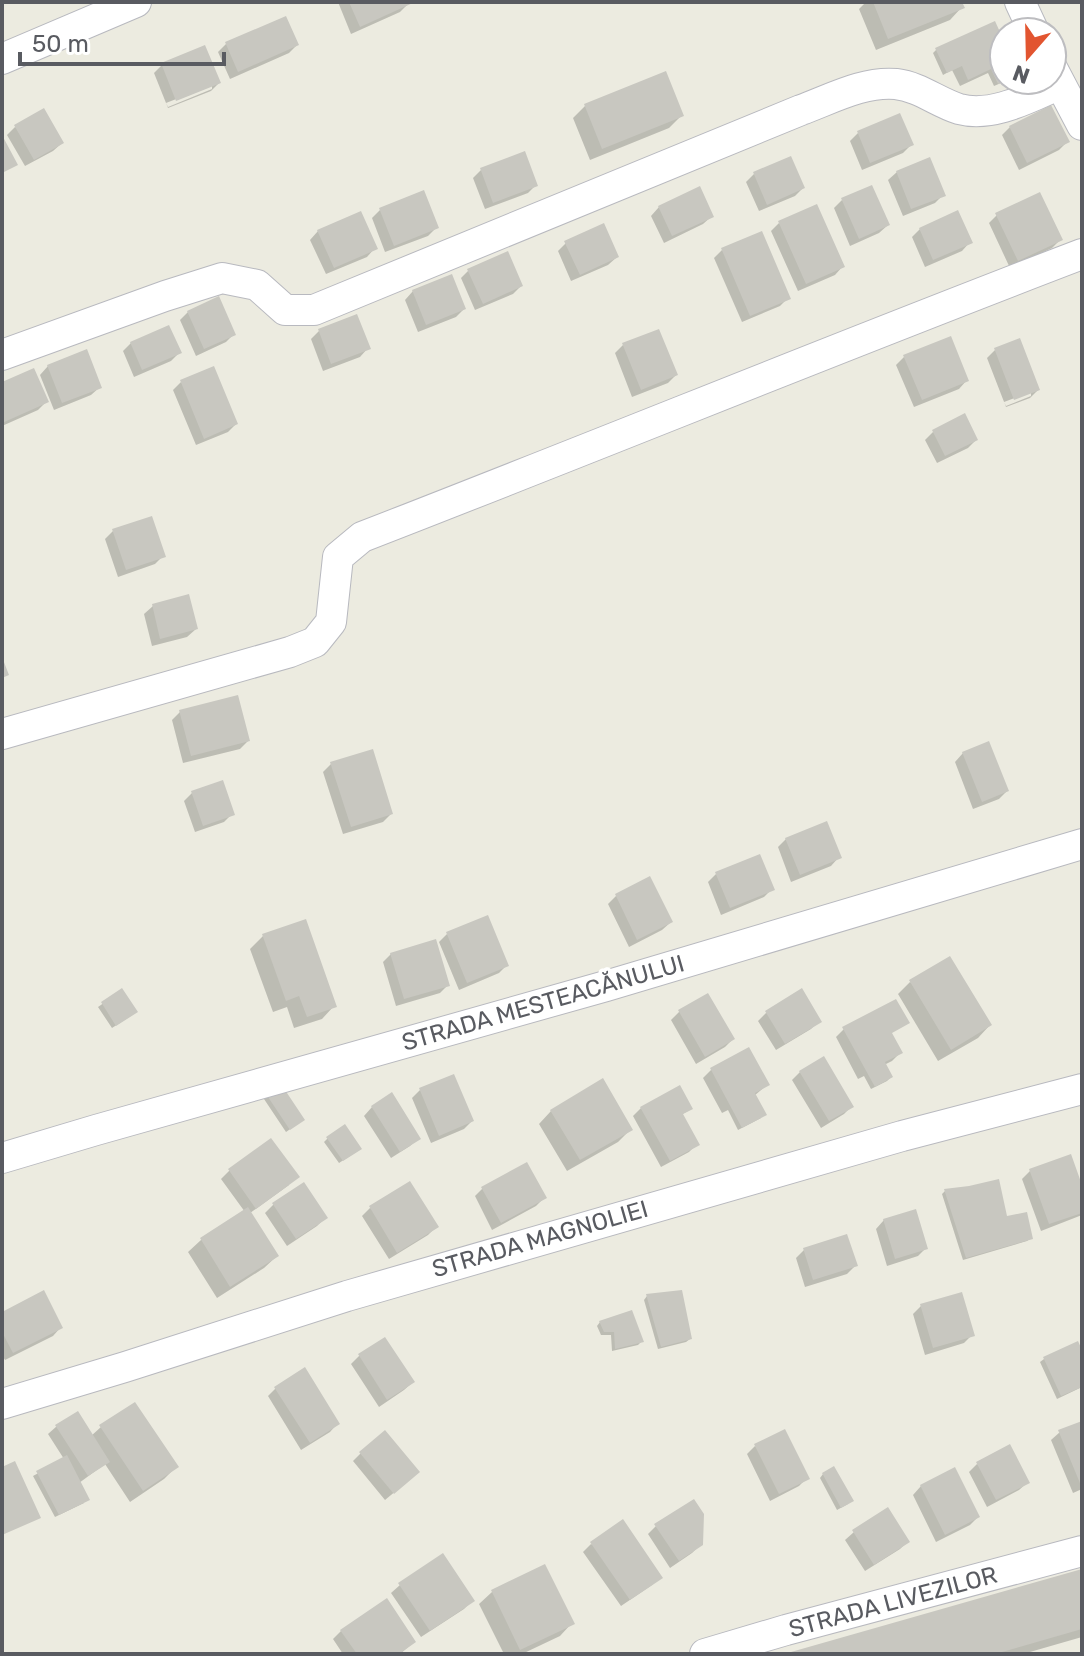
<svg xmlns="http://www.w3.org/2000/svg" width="1084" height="1656" font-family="Rubik,sans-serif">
	<rect width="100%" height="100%" fill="#ecebe0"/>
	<path fill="#0003" fill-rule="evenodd" d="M338 2H407L408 4 400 12 351 34Z
		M866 2H960L962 7 950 20 876 50 859 9Z
		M226 44 297 45 289 53 230 79 218 52Z
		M1004 46V80H1008L994 86 988 73 960 86 952 70 943 75 933 53 936 50Z
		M162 65 219 83 211 91 168 108 154 73ZM212 85V89L168 107 166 103Z
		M585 106 681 116 669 128 590 160 573 118Z
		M15 127 62 143 53 151 25 166 7 135Z
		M1010 127 1067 142 1059 150 1019 170 1002 135Z
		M858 133 911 145 903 153 862 170 850 141Z
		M481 170 536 185 528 193 485 209 473 178Z
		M897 172 943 195 935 203 903 216 888 180Z
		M754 174 803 188 795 196 759 211 746 182Z
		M842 200 888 225 879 233 850 246 834 208Z
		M659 207 712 216 703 224 664 243 651 216Z
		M380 210 436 228 428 236 385 252 372 218Z
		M997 215 1060 240 1052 248 1010 268 989 223Z
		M779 223 843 266 835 275 798 291 771 231Z
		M920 229 970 242 962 251 925 267 912 237Z
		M318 231 375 248 367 257 326 274 310 240Z
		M566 243 617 257 608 265 571 281 558 251Z
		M722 250 788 298 780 306 742 322 714 258Z
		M469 270 521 286 513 294 475 310 461 278Z
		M413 291 464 309 456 317 418 332 405 300Z
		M188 312 234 334 226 342 196 356 180 320Z
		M319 331 368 348 360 357 323 371 311 339Z
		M131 343 179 353 171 361 134 377 123 351Z
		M623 345 676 375 668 383 632 397 615 353Z
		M995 350 1038 390 1030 398 1006 407 987 358ZM1031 392V396L1006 406 1004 402Z
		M904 357 967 380 959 389 914 407 896 365Z
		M48 366 100 387 91 395 54 410 40 375Z
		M181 382 236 424 228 432 196 445 173 390Z
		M2 384 46 402 38 410 2 426Z
		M933 432 976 440 968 448 937 463 925 440Z
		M113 531 163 556 155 564 118 577 105 539Z
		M153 606 196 629 187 637 152 646 144 614Z
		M180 712 248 741 240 749 183 763 172 720Z
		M963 753 1007 791 999 799 973 809 955 762Z
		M331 764 391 814 383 822 343 834 323 772Z
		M192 793 232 814 224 822 195 832 184 801Z
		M786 839 839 857 831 866 791 882 778 847Z
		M716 874 772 889 764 897 721 915 708 882Z
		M649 879 671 922 662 930 629 947 608 904 616 896Z
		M487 917 507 965 499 973 459 990 439 942 447 934Z
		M263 936 334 1006 322 1019 294 1028 287 1007 273 1012 250 949Z
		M391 954 448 985 440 993 396 1006 383 962Z
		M910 982 990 1025 978 1038 938 1061 898 994Z
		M121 991 132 1015 112 1028 98 1007Z
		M707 995 733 1039 725 1047 696 1064 671 1020 679 1012Z
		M766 1013 819 1021 811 1029 776 1050 758 1021Z
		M844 1029 890 1033 900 1053 892 1061 884 1065 891 1077 887 1081 871 1089 864 1076 858 1079 836 1037Z
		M748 1050 767 1085 754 1096 761 1118 738 1130 728 1110 722 1113 703 1078 711 1070Z
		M800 1072 852 1106 844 1114 821 1128 792 1080Z
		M453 1076 472 1121 464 1129 431 1143 412 1098 420 1090Z
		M267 1096 299 1123 286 1132 264 1099Z
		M372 1107 418 1138 410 1146 391 1158 364 1116Z
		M641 1108 691 1109 681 1115 697 1144 689 1152 661 1167 633 1116Z
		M551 1111 631 1129 618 1142 567 1171 539 1124Z
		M328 1138 356 1152 339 1163 324 1142Z
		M271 1140 289 1185 250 1213 277 1256 264 1268 217 1298 188 1252 201 1240 245 1212 221 1179 229 1171Z
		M1030 1171 1080 1186 1082 1184V1215L1041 1231 1022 1179Z
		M303 1185 325 1218 317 1226 287 1246 265 1213 273 1205Z
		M483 1188 544 1198 536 1206 492 1230 475 1196Z
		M945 1191 1006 1218 1031 1238 1027 1241 963 1260 942 1194Z
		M370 1208 436 1227 428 1235 389 1259 362 1216Z
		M884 1220 926 1248 918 1256 887 1266 876 1229Z
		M804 1250 855 1266 847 1274 805 1287 796 1258Z
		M647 1296 690 1339 686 1342 658 1349 644 1300Z
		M921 1306 972 1335 964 1343 925 1355 913 1314Z
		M2 1314 61 1327 53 1336 5 1360 2 1355Z
		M600 1322 642 1341 638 1345 612 1351 611 1335H601L597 1326Z
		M385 1339 413 1382 404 1390 379 1407 351 1364 359 1356Z
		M1077 1344 1082 1355V1387L1057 1399 1040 1362 1044 1359Z
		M276 1388 338 1423 330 1432 301 1450 268 1396Z
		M1082 1423V1489L1073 1493 1051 1440 1060 1432Z
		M57 1426 91 1436 101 1427 176 1467 164 1479 130 1502 105 1464 79 1483 84 1503 55 1517 33 1476 64 1459 48 1434Z
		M755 1446 807 1478 799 1486 770 1501 747 1454Z
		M361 1453 409 1480 385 1500 353 1461Z
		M977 1464 1028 1482 1019 1490 987 1507 969 1472Z
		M954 1470 978 1517 970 1525 936 1542 913 1495 921 1486Z
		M823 1474 848 1504 837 1510 820 1478Z
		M656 1526 701 1544 692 1553 670 1568 648 1534Z
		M854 1532 908 1541 900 1549 865 1571 845 1540Z
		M591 1544 660 1577 652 1585 621 1606 583 1552Z
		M544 1566 572 1623 560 1636 522 1654H504L479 1604 492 1592Z
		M1082 1571V1637L1023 1654H789Z
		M400 1585 472 1601 464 1609 421 1637 391 1593Z
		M341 1631 414 1642 400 1654H343L333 1639Z"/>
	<path fill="#c8c7c0" d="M349 2H415L360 27Z
		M873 2H962L965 8 888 39Z
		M286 16 299 45 238 72 225 42Z
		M995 21 1004 41V81L998 84 991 69 968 80 962 66 947 73 935 48Z
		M205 45 221 83 176 101 161 63Z
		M666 71 684 116 602 149 584 104Z
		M1051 105 1070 142 1027 163 1009 126Z
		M44 108 64 143 34 160 14 125Z
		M900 113 914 145 870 163 857 131Z
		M2 135 18 165 2 173Z
		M525 151 538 186 493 203 480 168Z
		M791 156 805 188 767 205 753 172Z
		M930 157 946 196 911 209 896 171Z
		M872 185 890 225 859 239 841 198Z
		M700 186 714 217 672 236 658 206Z
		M424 190 439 228 394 246 379 208Z
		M1040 192 1063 240 1018 261 995 213Z
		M817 204 845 267 806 284 778 221Z
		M958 210 973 243 933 260 919 228Z
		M361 211 378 249 334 268 317 230Z
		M604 223 619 257 580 275 564 241Z
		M762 231 791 299 750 316 721 248Z
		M508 251 523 286 483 304 467 269Z
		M452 274 466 309 426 325 412 290Z
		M219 296 236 335 204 349 187 311Z
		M357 314 371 349 331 364 318 329Z
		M169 325 182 353 142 370 130 342Z
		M659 329 678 375 641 390 622 343Z
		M951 336 969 381 922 400 903 355Z
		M1020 338 1040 390 1014 400 994 348Z
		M87 349 102 388 62 403 47 365Z
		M214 366 238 424 204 439 180 380Z
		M34 368 49 402 2 423V382Z
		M965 413 978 440 945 456 932 430Z
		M152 516 166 557 126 570 112 529Z
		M189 594 198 629 160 639 152 604Z
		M2 657 9 675 2 678Z
		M238 695 250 741 191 756 179 710Z
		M989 741 1009 791 982 802 962 752Z
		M373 749 393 814 351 827 330 762Z
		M223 780 235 815 203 826 191 791Z
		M827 821 842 858 800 875 785 838Z
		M760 854 775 890 730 908 715 872Z
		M650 876 673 922 637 940 615 894Z
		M488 915 509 966 467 983 446 932Z
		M306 919 337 1007 307 1017 299 996 286 1001 262 934Z
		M436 939 450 986 404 999 390 953Z
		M950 956 992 1025 951 1050 909 980Z
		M122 988 138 1012 116 1026 101 1002Z
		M802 988 822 1022 785 1044 765 1011Z
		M708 993 735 1039 705 1057 678 1010Z
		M896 999 910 1023 892 1033 903 1053 885 1062 893 1077 875 1087 842 1027Z
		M749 1047 770 1085 755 1093 767 1115 742 1128 710 1068Z
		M824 1056 854 1107 829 1121 799 1071Z
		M454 1074 474 1121 439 1136 419 1088Z
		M603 1078 633 1130 580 1160 550 1110Z
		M281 1084 305 1120 290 1130 266 1094Z
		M680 1085 693 1109 683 1114 700 1145 670 1161 640 1107Z
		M392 1092 421 1139 400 1152 371 1106Z
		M345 1124 362 1149 343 1161 326 1137Z
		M271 1138 300 1177 256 1209 228 1169Z
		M1071 1154 1082 1185V1213L1049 1224 1029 1169Z
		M527 1162 547 1198 501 1223 481 1187Z
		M999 1179 1007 1216 1027 1212 1033 1239 966 1258 944 1189 969 1186Z
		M410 1181 439 1227 397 1253 369 1206Z
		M304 1182 328 1218 296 1239 272 1203Z
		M248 1207 279 1256 230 1287 200 1238Z
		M916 1209 928 1249 895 1259 883 1219Z
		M847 1234 858 1266 813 1280 803 1248Z
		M44 1290 63 1328 13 1353 2 1332V1312Z
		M682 1290 692 1339 661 1347 646 1294Z
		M962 1292 975 1336 933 1348 920 1304Z
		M632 1310 644 1342 615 1349 614 1332H604L599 1321Z
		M385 1337 415 1382 387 1400 358 1354Z
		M1078 1341 1082 1350V1387L1061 1396 1043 1357Z
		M305 1367 340 1424 310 1443 274 1387Z
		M135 1402 179 1467 143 1491 99 1425Z
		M78 1411 110 1462 88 1476 55 1425Z
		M1082 1421V1488L1058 1430Z
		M785 1429 810 1479 779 1494 754 1444Z
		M385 1430 420 1472 394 1494 359 1452Z
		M1010 1444 1030 1483 996 1500 976 1462Z
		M67 1455 90 1500 59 1515 36 1471Z
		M15 1461 41 1518 2 1535V1467Z
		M834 1466 854 1501 841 1508 822 1473Z
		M955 1467 980 1517 945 1535 920 1485Z
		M694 1499 704 1514 703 1545 679 1561 654 1524Z
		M888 1507 910 1542 874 1565 852 1530Z
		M623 1519 663 1578 630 1600 590 1542Z
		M443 1553 475 1601 430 1631 398 1583Z
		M545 1564 575 1624 520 1650 491 1590Z
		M1082 1569V1629L995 1654H784Z
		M387 1598 416 1642 399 1654H357L340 1630Z"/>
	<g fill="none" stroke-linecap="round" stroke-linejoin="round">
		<g stroke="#b8b9bf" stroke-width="32">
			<path id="minor" d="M1020 2 1034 32
				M2 59 136 2
				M1052 68 1082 125
				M2 355 165 296 222 278 257 285 285 310H314L801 110C831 99 864 81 896 84 920 87 937 102 959 109 993 118 1030 97 1060 84
				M2 734 290 652 315 642 331 622 338 557 362 537C602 444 841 346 1082 254
				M2 1158 96 1130 606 986 1082 844
				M2 1404 125 1367 347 1296 902 1136 1082 1089
				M705 1654 786 1630 1082 1551"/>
		</g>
		<use href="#minor" stroke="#fff" stroke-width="30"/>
	</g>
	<g text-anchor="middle" stroke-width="7" stroke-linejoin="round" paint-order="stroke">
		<g font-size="24" fill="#595b61" stroke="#fff">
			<text transform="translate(543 1003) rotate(-16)" y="8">STRADA MESTEACĂNULUI</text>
			<text transform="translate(540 1239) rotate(-16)" y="8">STRADA MAGNOLIEI</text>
			<text transform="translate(893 1602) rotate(-15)" y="8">STRADA LIVEZILOR</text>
		</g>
	</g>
	<rect width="1084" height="1656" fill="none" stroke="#595b61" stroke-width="8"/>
	<g transform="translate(1028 56) rotate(200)"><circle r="38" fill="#ffffff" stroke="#bdbdc0" stroke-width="2"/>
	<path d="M0-6L14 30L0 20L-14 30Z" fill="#e25530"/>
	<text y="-12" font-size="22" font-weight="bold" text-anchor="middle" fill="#595b61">N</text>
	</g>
	<path d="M20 52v12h204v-12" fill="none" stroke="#595b61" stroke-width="4"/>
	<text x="32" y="52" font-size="24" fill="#595b61" stroke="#ffffff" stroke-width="6" paint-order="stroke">50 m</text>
</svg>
